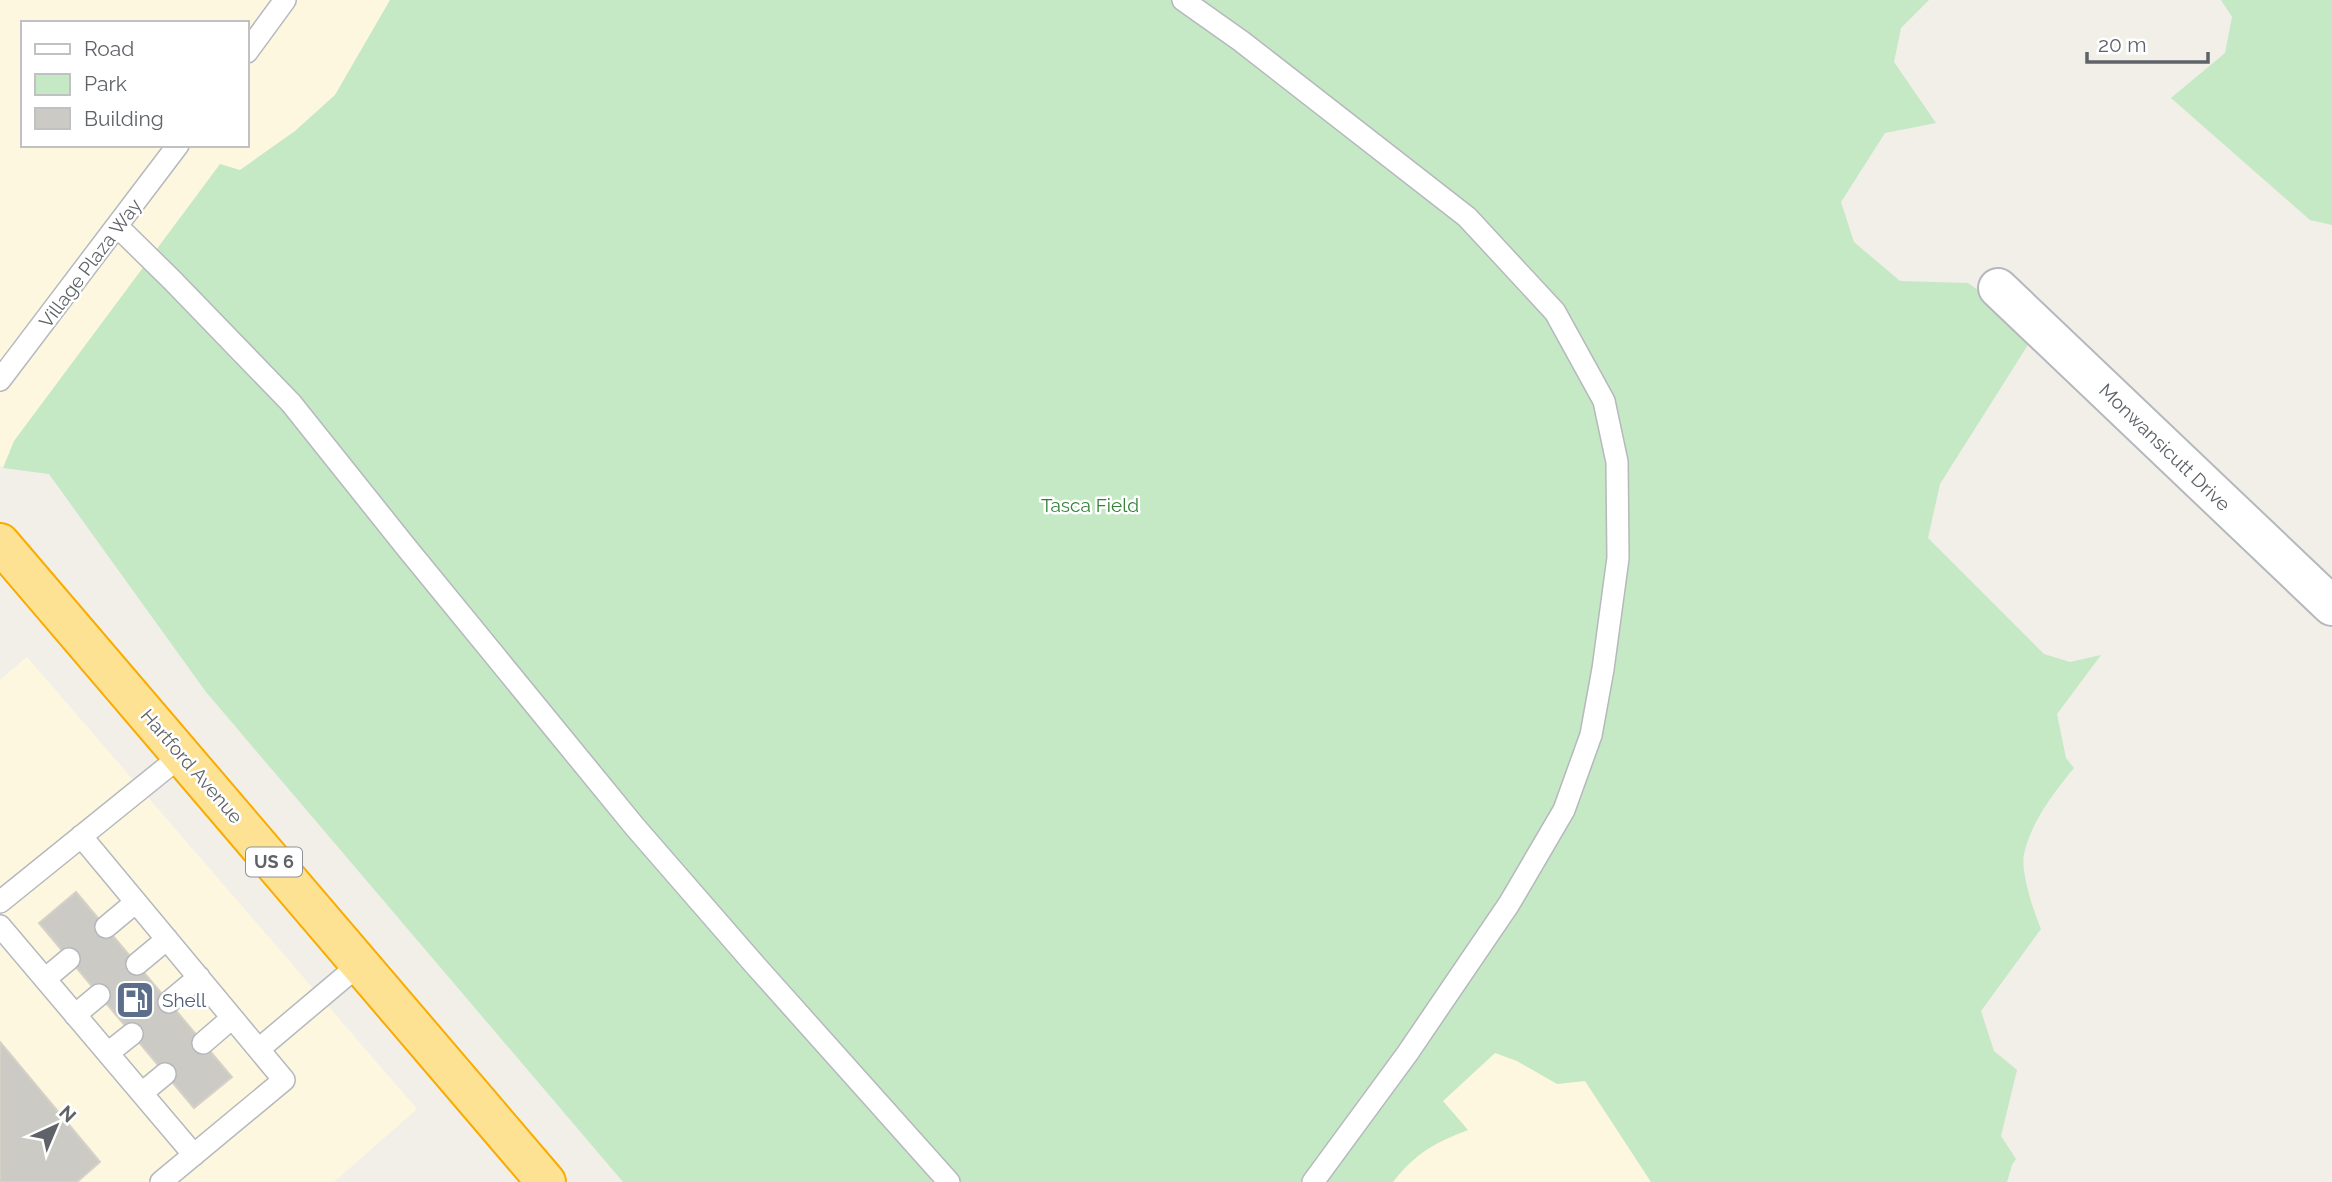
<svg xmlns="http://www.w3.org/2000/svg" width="2332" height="1182" font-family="Raleway,sans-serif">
	<rect width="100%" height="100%" fill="#f1efe8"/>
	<path fill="#fef7e0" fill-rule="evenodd" d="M0 0H390L335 95 295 131 240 170 14 441 3 468 0 465ZM23 23H247V145H23Z
		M27 657 417 1109 334 1182H0V680Z
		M1495 1053 1511 1058 1557 1083 1585 1081 1651 1182H1393L1406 1165 1433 1144 1467 1130 1443 1101Z"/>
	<path fill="#c5e8c5" d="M390 0H1929L1901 28 1894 62 1936 123 1885 133 1841 202 1854 242 1900 281 1968 283 2020 320 2031 340 1940 484 1928 538 2044 654 2070 662 2101 655 2057 714 2066 758 2074 768C2053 794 2032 820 2024 854 2020 870 2034 913 2041 929L1981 1011 1994 1051 2017 1070 2001 1136 2016 1159 2012 1165 2007 1182H1651L1585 1081 1557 1084 1517 1061 1495 1053 1443 1101 1468 1130C1434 1143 1416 1153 1393 1182H623L206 692 49 474 3 468 14 441 220 164 240 170 295 131 335 95Z
		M2221 0H2332V225L2310 220 2171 98 2225 53 2232 17Z"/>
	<path fill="#cccac5" stroke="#d6d1c6" stroke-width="2" d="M76 892 232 1077 194 1108 39 923Z
		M0 1042 100 1162 77 1182H0Z"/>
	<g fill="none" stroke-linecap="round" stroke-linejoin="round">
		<g stroke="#b5b8bc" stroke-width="24">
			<path id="lane" d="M1183 0 1241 41 1467 217 1555 312 1604 401 1617 462 1618 558 1603 669 1591 735 1564 810 1509 904 1407 1054 1313 1182
				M247 52 285 0
				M118 227 172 280 291 403 406 547 635 827 755 965 949 1182
				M0 380 178 145
				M81 836 284 1080 161 1182
				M0 902 182 755
				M0 926 194 1155
				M106 927 136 902
				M137 964 167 939
				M45 979 69 959
				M169 1002 199 977
				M75 1015 99 995
				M203 1043 232 1018
				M259 1049 361 963
				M108 1053 132 1034
				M142 1093 165 1074"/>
		</g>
		<g stroke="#b5b8bc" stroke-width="42">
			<path id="street" d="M1998 288 2332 606"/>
		</g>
		<g stroke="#f9ab00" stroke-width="42">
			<path id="highway" d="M0 543 546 1182"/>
		</g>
		<use href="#lane" stroke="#fff" stroke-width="21"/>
		<use href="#street" stroke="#fff" stroke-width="38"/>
		<use href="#highway" stroke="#fde293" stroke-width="38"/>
	</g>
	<defs>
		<g id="fuel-square" transform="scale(2.0125)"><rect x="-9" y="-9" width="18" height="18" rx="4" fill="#5c6f8a" stroke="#fff"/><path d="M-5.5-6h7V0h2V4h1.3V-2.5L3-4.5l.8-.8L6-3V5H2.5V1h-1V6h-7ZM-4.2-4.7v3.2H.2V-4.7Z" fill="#fff"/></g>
	</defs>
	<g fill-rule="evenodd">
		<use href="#fuel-square" x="135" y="1000"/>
	</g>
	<g text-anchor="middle" stroke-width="5" stroke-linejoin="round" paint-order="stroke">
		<rect fill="#fff" stroke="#8f9295" stroke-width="2" x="246" y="847.5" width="56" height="29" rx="5"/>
		<g font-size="18" font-weight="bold" fill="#5f6368">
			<text x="274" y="868">US 6</text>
		</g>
		<g font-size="19" fill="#5f6368" stroke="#fff">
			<text transform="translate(90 263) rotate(-53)" y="7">Village Plaza Way</text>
			<text transform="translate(2165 447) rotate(44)" y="7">Monwansicutt Drive</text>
			<text transform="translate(192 766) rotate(49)" y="7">Hartford Avenue</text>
		</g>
		<g font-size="19" fill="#348238" stroke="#fff">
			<text x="1090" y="512">Tasca Field</text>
		</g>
		<g font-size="19" fill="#4e5e75" stroke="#fff" text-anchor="start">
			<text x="162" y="1007">Shell</text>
		</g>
	</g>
	<rect x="21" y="21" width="228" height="126" fill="#ffffff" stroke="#bfc1c3" stroke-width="2"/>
	<rect x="35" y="44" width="35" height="10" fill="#ffffff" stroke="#bfc1c3" stroke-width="2"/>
	<text x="84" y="56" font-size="21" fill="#5f6368">Road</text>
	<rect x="35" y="74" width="35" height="21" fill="#c5e8c5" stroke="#bfc1c3" stroke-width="2"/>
	<text x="84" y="91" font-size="21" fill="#5f6368">Park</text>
	<rect x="35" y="108" width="35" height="21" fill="#cccac5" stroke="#bfc1c3" stroke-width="2"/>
	<text x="84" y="126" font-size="21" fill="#5f6368">Building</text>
	<g transform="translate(56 1126) rotate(44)" stroke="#ffffff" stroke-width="5" paint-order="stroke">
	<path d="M0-5L12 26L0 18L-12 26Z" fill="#5f6368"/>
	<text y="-10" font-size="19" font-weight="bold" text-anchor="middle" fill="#5f6368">N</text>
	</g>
	<path d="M2087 52v10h121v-10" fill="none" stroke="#5f6368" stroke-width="3.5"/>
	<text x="2098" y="52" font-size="21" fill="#5f6368" stroke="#ffffff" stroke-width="5" paint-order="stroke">20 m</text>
</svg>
